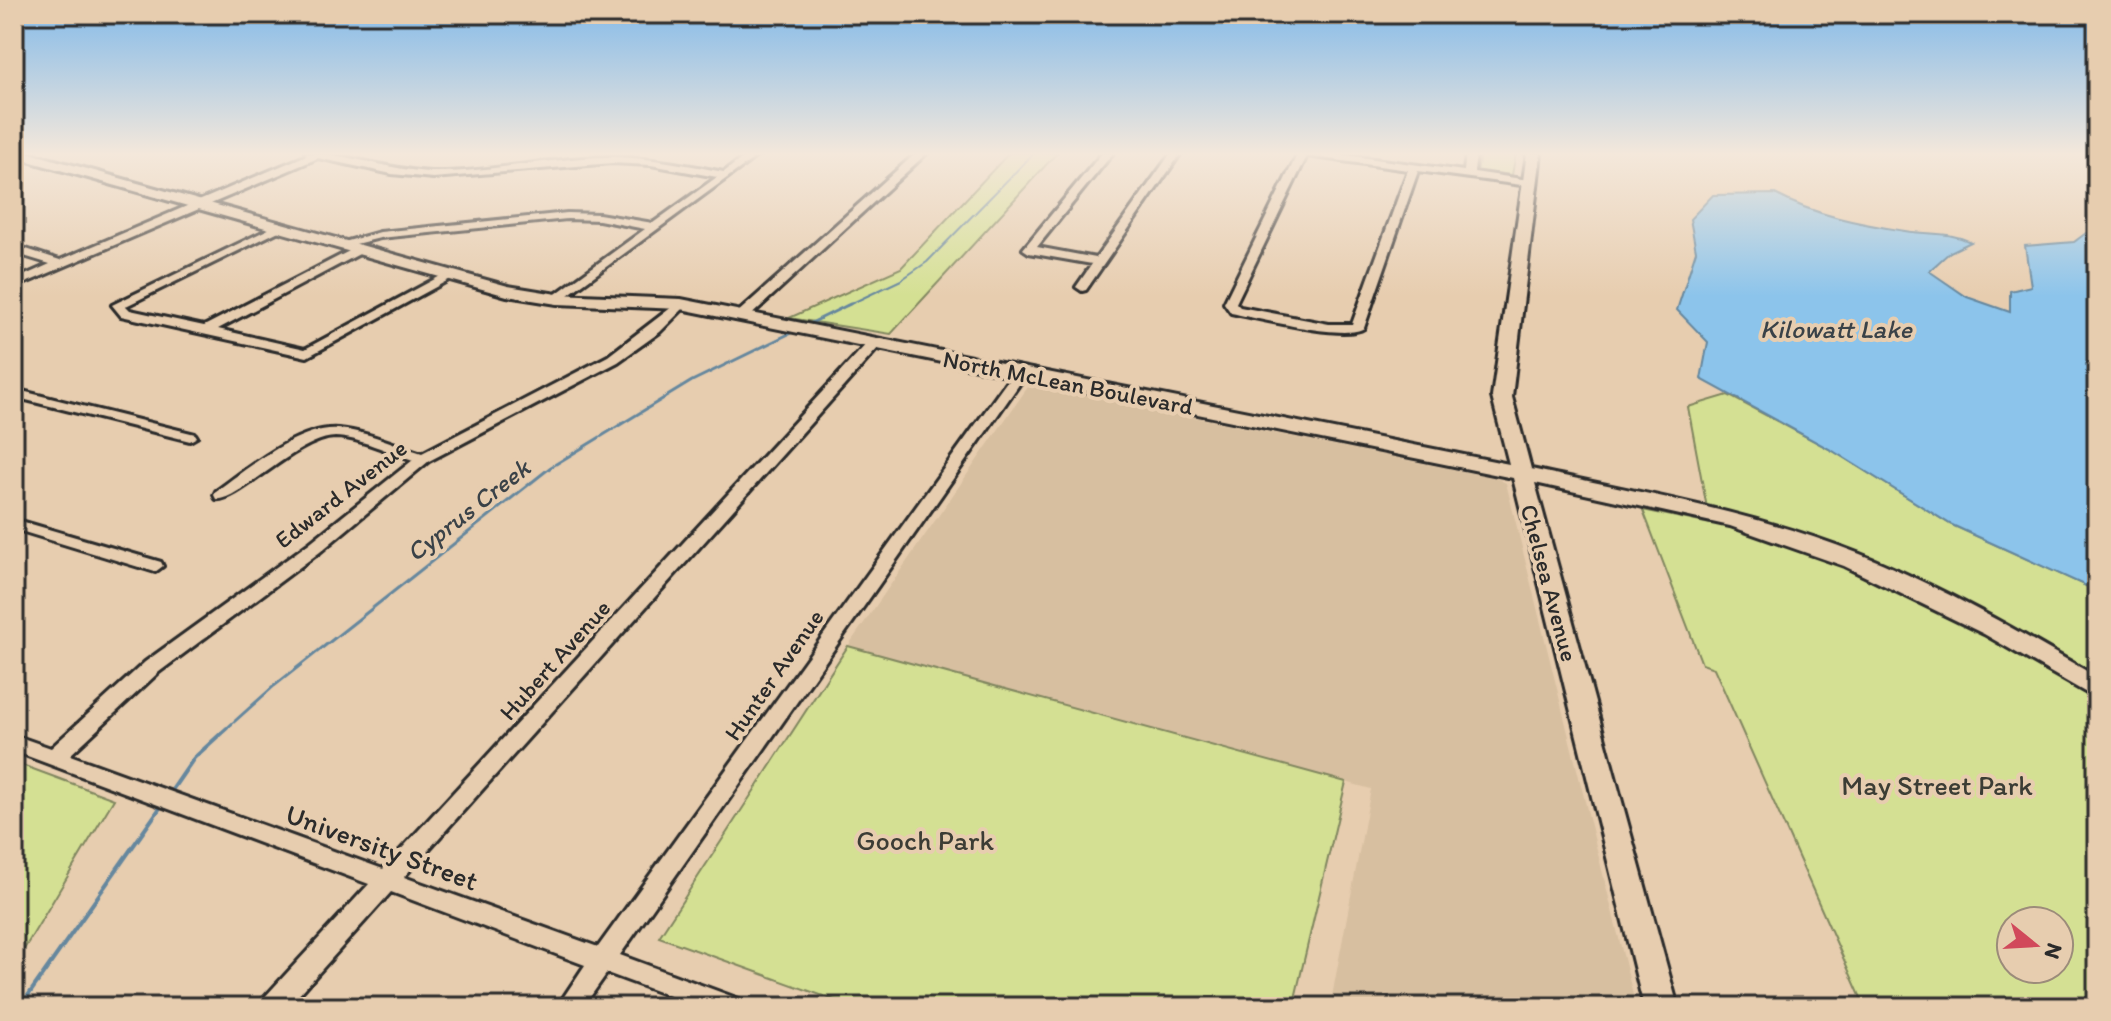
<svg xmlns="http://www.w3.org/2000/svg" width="2111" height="1021" font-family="Itim,sans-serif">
	<rect width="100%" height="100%" fill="#e7cdaf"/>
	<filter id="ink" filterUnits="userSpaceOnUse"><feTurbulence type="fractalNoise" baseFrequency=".0125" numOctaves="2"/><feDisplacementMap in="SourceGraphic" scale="16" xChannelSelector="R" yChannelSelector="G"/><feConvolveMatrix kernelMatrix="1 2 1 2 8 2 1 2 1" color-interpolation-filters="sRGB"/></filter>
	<g filter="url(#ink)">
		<path fill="#d7bfa0" d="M1030 384 1496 478 1506 483 1636 1007H1330L1371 789 848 646Z"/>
		<path fill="#d4e093" stroke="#80865f" stroke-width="2" fill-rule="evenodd" d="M1009 153H1057L891 334 789 318 901 268Z
			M1481 153H1516L1512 175 1477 171Z
			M1728 395 1833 451 1950 524 2097 591V1007H1865L1714 668 1702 664 1643 510 1710 524 1688 407ZM2011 921H2059V969H2011Z
			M848 646 1346 782 1293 1007H854L659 937Z
			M14 762 114 799 14 966Z"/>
		<path fill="#8cc4eb" stroke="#65879e" stroke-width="2" d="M1775 194C1814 215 1860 224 1905 231 1929 235 1948 231 1971 242L1950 252 1929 271 1967 297 2010 312V291L2031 286 2025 246 2074 242 2086 233 2097 235V591L1950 524 1833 451 1701 379 1708 342 1677 310 1696 251 1690 219 1713 195Z"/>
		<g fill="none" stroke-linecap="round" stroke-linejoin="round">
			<path stroke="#65879e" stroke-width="2" d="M846 306 901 280 927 262 1034 153"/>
			<path stroke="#65879e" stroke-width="3" d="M807 325 850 304
				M225 730 274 686 551 467 692 381 797 330"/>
			<path stroke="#65879e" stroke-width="4" d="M170 793 194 758 227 728
				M20 1007 162 805"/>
			<g stroke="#2b2b2b" stroke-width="6">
				<path id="minor" d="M305 153C347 153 388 170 431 172 492 173 554 156 615 157 652 158 688 165 724 172L749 153H761L557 303 551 299 553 296 645 229 599 220 567 219 380 238 343 247 337 244 380 232 567 213 599 214 653 223 717 177 651 165 612 163 433 178 392 174 318 158 14 288V280L50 264 14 253V245L60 260 307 155Z
					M916 153H927L746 320H736V314Z
					M1102 153H1113L1037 247 1096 258 1171 153H1181L1086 290 1082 291 1076 287 1092 264 1029 253 1023 249Z
					M1298 153H1330L1464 171 1466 153H1476L1474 172 1529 180 1534 183 1529 186 1418 171 1364 328C1346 341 1256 318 1231 313L1224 303ZM1307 156 1408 170 1352 324H1329L1240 307 1236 303Z
					M281 223 287 226 285 228 126 306 130 310 204 326 355 248H363V252L218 329 305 349 446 273 450 272 456 276 307 357 121 316 112 305Z
					M681 300 685 301V307L660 332 618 362 429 461 320 552 159 672 70 755 383 869 869 341H879V347L404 877 598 947 1015 370H1025L1027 373 1025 376 620 955 739 999 742 1007H699L607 973 583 1007H557L585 965 391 892 288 1007H260L263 999 369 884 14 751V735L51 748 145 662 308 544 413 460C391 453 357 437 335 437 297 438 237 503 216 499L214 495 216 491C247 469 298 426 338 429 366 431 396 445 422 453L608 356Z
					M14 389 195 434 197 437 190 441 14 397Z
					M14 519 161 562 163 566 155 572 14 529Z"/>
			</g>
			<g stroke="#2b2b2b" stroke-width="6">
				<path id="major" d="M14 153H30L508 286 557 294 681 299 1509 464 1492 397 1527 153H1541L1512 397 1531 469C1642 493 1754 512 1860 554 1942 587 2020 632 2097 677V699L1984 634 1844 566 1730 526 1535 483 1678 1007H1644L1513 478 681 309 557 304 507 296 14 157Z"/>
			</g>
			<use href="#minor" fill="#e7cdaf" fill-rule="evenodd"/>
			<use href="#major" fill="#e7cdaf" fill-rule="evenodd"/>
		</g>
	</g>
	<linearGradient id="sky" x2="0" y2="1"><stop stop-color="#83bae9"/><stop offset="0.52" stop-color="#f4e8db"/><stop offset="1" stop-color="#f4e8db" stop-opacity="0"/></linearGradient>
	<rect width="2111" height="296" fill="url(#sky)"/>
	<g text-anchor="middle" stroke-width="8" stroke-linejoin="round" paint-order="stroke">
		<g font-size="24" fill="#2b2b2b" stroke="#e7cdaf">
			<text transform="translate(1068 383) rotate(11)" y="8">North McLean Boulevard</text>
			<text transform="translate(341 494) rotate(-38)" y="8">Edward Avenue</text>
			<text transform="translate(1549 583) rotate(75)" y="8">Chelsea Avenue</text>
			<text transform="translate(555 660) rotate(-48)" y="8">Hubert Avenue</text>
			<text transform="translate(774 675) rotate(-55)" y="8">Hunter Avenue</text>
		</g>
		<g font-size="26" font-style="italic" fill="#3a4248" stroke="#e7cdaf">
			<text x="1836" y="338">Kilowatt Lake</text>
			<text transform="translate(468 510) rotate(-38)" y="9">Cyprus Creek</text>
		</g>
		<g font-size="28" fill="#3c3d35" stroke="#e7cdaf">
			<text x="1937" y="795">May Street Park</text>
			<text x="925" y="850">Gooch Park</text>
		</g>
		<g font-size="28" fill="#2b2b2b" stroke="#e7cdaf">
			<text transform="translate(382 847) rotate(20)" y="10">University Street</text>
		</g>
	</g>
	<rect width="2111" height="1021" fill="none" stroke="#e7cdaf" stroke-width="48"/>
	<rect x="24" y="24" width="2063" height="973" fill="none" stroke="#2b2b2b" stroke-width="3" filter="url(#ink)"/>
	<g transform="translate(2035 945) rotate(108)"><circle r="38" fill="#e7cdaf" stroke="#9c8c7a" stroke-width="2"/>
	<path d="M0-6L14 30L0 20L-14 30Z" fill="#d1495b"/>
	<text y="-12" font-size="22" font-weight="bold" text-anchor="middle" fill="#2b2b2b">N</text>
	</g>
</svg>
